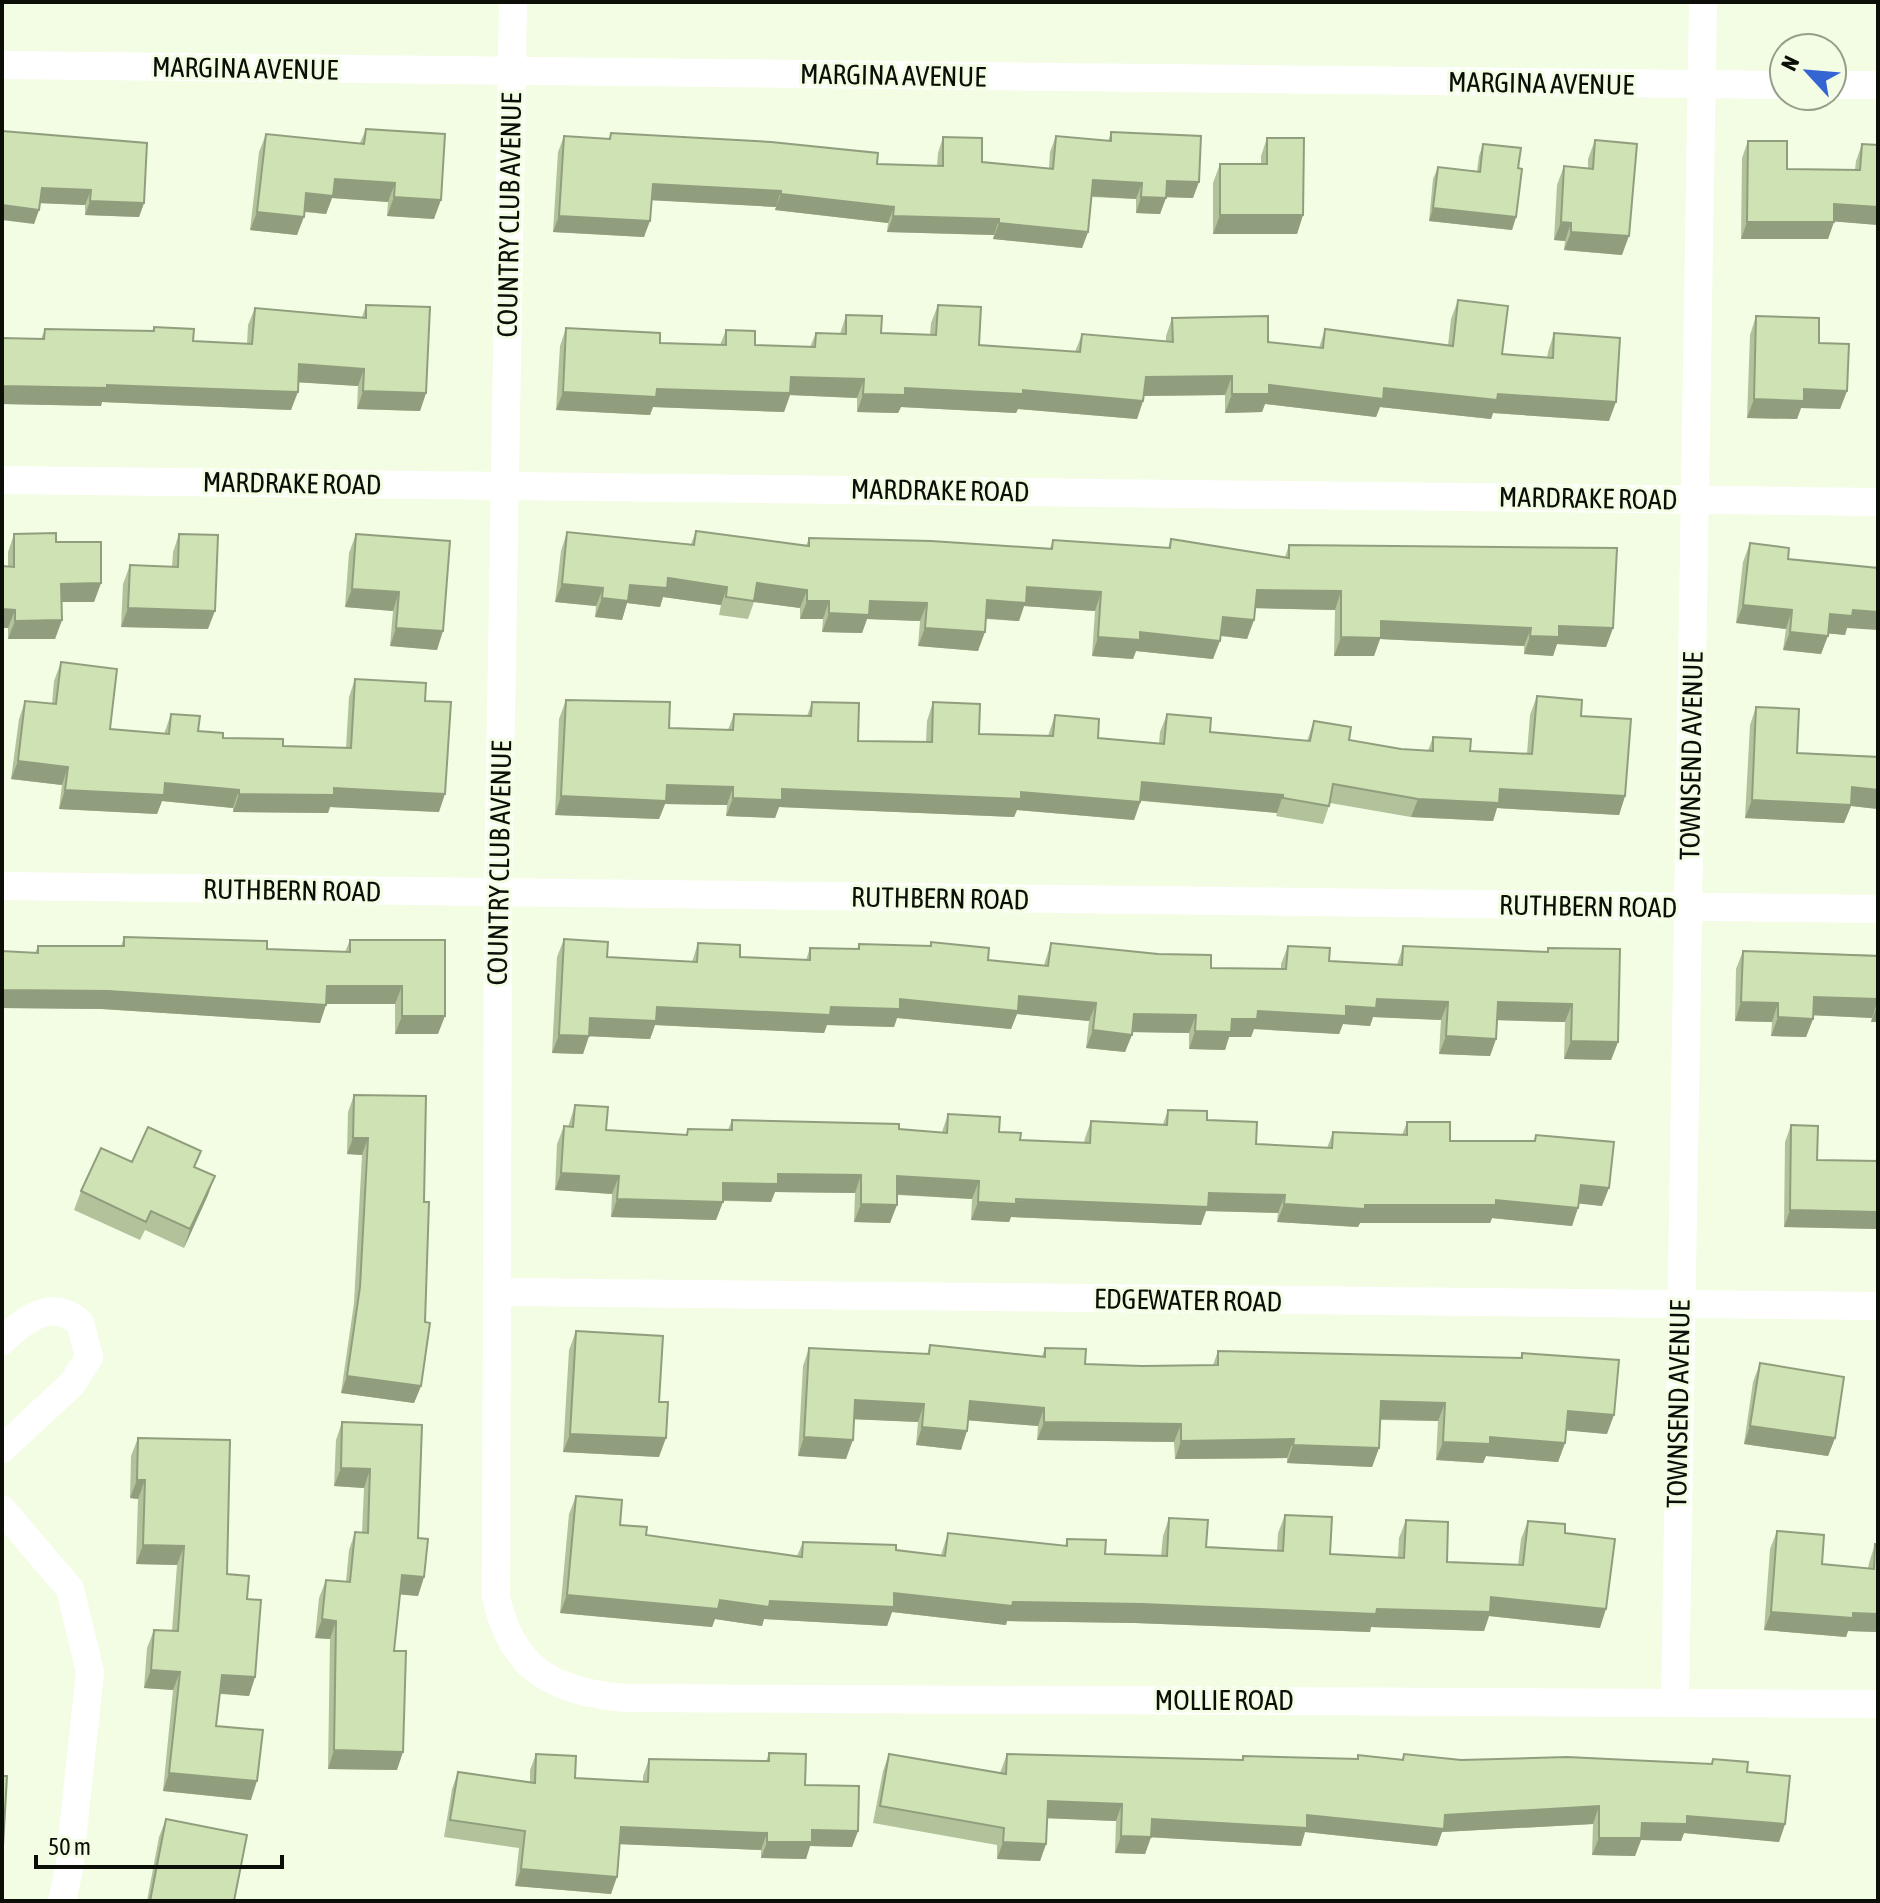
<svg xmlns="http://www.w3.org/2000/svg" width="1880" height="1903" font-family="'Asap Condensed',sans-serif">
	<rect width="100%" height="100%" fill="#f2fde4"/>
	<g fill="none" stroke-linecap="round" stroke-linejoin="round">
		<path stroke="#fff" stroke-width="28" d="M513 2 498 892 496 1597C512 1670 554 1692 625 1698L1878 1704
			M2 65 1784 85
			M1832 85H1878
			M2 480 1878 502
			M2 886 1878 909
			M497 1292 1878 1306
			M2 1341C24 1320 52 1297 80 1323L89 1357 73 1383 2 1449
			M2 1509 70 1589 90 1672 69 1869 62 1901
			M1675 1701 1703 2"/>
	</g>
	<path fill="#b2c29b" d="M366 129 434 219 387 216 388 202 332 198 326 214 304 212 297 235 250 230 259 152 266 134 360 143Z
		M2 131 144 203 139 217 85 215V205L40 203 39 210 34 224Z
		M1111 132 1193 198 1166 197 1160 214 1136 213V199L1092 197 1088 232 1082 248 993 239 994 235 887 232 888 223 775 210 776 207 652 200 644 237 553 232 558 152 564 136 609 139 611 133 877 164 937 166 938 153 943 137 982 162 1049 168 1050 152 1056 136 1108 141Z
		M1267 138 1303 215 1297 234H1213V183L1220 164H1261V156Z
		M1595 140 1622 255 1564 250 1565 241 1554 240 1557 185 1564 166 1588 168V159Z
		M1748 141 1787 169 1855 170 1856 161 1862 144 1878 225 1834 221 1828 239H1741L1742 158Z
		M1483 144 1518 168 1516 217 1512 230 1429 221 1433 179 1438 167 1477 171 1479 156Z
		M1458 300 1502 354 1547 358 1548 352 1554 333 1609 421 1493 413 1491 419 1380 407 1376 417 1265 404 1262 412 1225 413V395L1144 396 1143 401 1137 419 1018 409 1016 413 901 407 898 413 857 412V398L790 395 784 412 653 407 650 415 556 410 560 346 566 328 660 343 720 345 726 330 755 345 810 347 816 333 840 334 846 315 881 333 930 335 931 323 938 305 979 345 1075 352 1082 334 1166 342V336L1172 318 1268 342 1319 348 1325 329 1448 345 1451 319Z
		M366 305 426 393 420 411 357 409 358 386 298 382 291 410 102 402 101 406 2 404V338L41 339 45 329 152 331 154 327 193 341 247 344 248 325 255 308 362 317Z
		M1756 316 1819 343 1847 391 1840 409 1801 408 1797 419 1747 418 1750 335Z
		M696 531 806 546 809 538 1050 548 1053 540 1168 548 1171 539 1285 557 1289 545 1613 628 1606 647 1557 644 1553 656 1524 654V646L1380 639 1374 656H1334L1335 610 1255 608 1254 620 1247 639 1220 636 1213 659 1136 651 1133 659 1092 656 1095 611 1024 606 1019 621 986 619 978 651 918 646 920 621 867 619 862 633 822 632 823 619H800V608L754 602 748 619 719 615 721 605 663 597 660 607 627 603 622 620 595 617 596 606 555 602 561 551 567 532 691 544Z
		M14 534 56 542 101 583 94 602H61L62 620 55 639H8V628H2V566H8V552Z
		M179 534 208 629 121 627 123 584 130 565 172 567 173 552Z
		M356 534 450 541 437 650 390 646 393 611 345 607 349 553Z
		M1750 543 1788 559 1847 628 1845 635 1828 633 1821 654 1783 650 1786 629 1736 623 1743 562Z
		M61 662 110 729 164 734 171 714 198 731 223 738 283 746 346 748 349 697 355 679 425 701 439 812 330 807 328 813 233 812V808L162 801 157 814 59 809 62 785 11 779 19 719 25 701 52 704 54 681Z
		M1537 696 1581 716 1625 796 1619 815 1497 808 1493 821 1411 817 1330 803 1323 824 1276 816 1277 813 1141 801 1134 820 1017 810 1014 817 779 807 775 818 726 816 727 805 665 804 659 819 555 815 559 719 566 700 669 728 728 730 734 714 807 716 812 702 858 741 926 742 927 721 933 702 979 734 1048 736 1055 715 1098 738 1159 743 1160 732 1167 714 1210 732 1307 741 1314 721 1349 740 1401 749 1428 751 1433 737 1470 751 1527 754 1530 715Z
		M1756 707 1797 753 1878 756V809L1851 806 1844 823 1745 818 1750 725Z
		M124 937 267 949 345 952 350 940H445L438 1034H395V1004H326L320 1023 102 1009 2 1008V951L35 953 38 946H121Z
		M564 939 607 957 692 962 698 943 740 957 806 960 810 948 857 949 859 944 930 946 931 942 988 960 1044 965 1051 943 1211 968 1281 969V964L1288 946 1329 961 1397 965 1403 946 1547 952 1548 948 1618 1042 1611 1060 1564 1059 1565 1022 1497 1020 1496 1039 1490 1056 1439 1054 1441 1020 1373 1017 1370 1026 1343 1024 1339 1034 1254 1029 1251 1037H1229L1225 1050 1189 1049V1033L1132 1032 1125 1052 1086 1048 1089 1021 1017 1014 1011 1029 897 1018 894 1027 827 1025 824 1033 655 1025 650 1039 589 1036 583 1054 552 1053 557 957Z
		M1743 951 1878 955V1022H1871L1872 1018 1813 1015V1019L1806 1037 1771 1036 1772 1022 1735 1021 1736 969Z
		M354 1095 424 1202 425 1322 421 1386 414 1403 341 1393 354 1303 362 1155 347 1154 348 1112Z
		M575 1105 606 1130 686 1135 688 1129 728 1130 732 1120 942 1132 948 1114 1020 1140 1084 1143 1085 1138 1091 1121 1163 1124 1168 1110 1207 1120 1256 1144 1327 1148 1333 1132 1402 1135 1407 1122 1450 1141H1534L1536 1135 1602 1206 1579 1203 1572 1226 1492 1218 1490 1223H1360L1358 1227 1277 1222 1278 1213 1206 1211 1201 1225 1011 1217 1009 1222 971 1220 972 1199 897 1195 890 1223 854 1222 855 1193 775 1192 771 1202 723 1201 716 1220 611 1217 612 1194 555 1190 557 1144 564 1126 568 1127Z
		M1791 1125 1817 1160 1878 1161V1229L1784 1227 1785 1142Z
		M132 1162 195 1167 208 1195 184 1248 145 1230 140 1240 74 1210 81 1191Z
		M576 1331 659 1402V1457L563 1452 569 1350Z
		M930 1345 1042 1356 1045 1348 1085 1364 1142 1366 1213 1365 1218 1351 1520 1358 1522 1353 1607 1434 1566 1430 1565 1443 1558 1462 1486 1456 1483 1463 1436 1460 1438 1421 1380 1420 1379 1448 1372 1467 1287 1463V1458L1175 1459 1174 1442 1037 1440 1038 1426 968 1420 961 1450 916 1445 918 1422 854 1419 846 1459 798 1456 803 1366 809 1348 927 1354Z
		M1760 1363 1835 1438 1828 1456 1744 1444 1753 1382Z
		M1878 1389V1450H1876L1877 1392Z
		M342 1422 418 1538 424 1577 418 1596 400 1594 394 1651 397 1770 328 1769 330 1639 315 1638 319 1598 326 1580 346 1582 349 1550 355 1532 362 1533 364 1488 334 1486 336 1440Z
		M138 1438 227 1574 247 1599 255 1677 249 1696 220 1694 216 1726 251 1800 163 1791 173 1690 144 1688 147 1648 154 1630 172 1631 177 1565 136 1564 138 1499 130 1498 131 1456Z
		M576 1496 620 1525 646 1535 797 1556 803 1542 941 1555 948 1533 1065 1546 1067 1539 1105 1554 1161 1556 1163 1536 1169 1518 1206 1547 1277 1551 1278 1533 1285 1515 1330 1554 1398 1557 1399 1538 1406 1520 1447 1562 1518 1565 1521 1539 1528 1521 1565 1533 1600 1628 1489 1616 1484 1631 1371 1627 1370 1632 1135 1623 1007 1621 1006 1625 892 1612 887 1626 764 1619 762 1626 715 1619 712 1627 560 1613 569 1514Z
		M1777 1531 1822 1564 1868 1568 1869 1563 1875 1544 1878 1632 1848 1631 1846 1637 1764 1630 1770 1549Z
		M769 1753 858 1831 852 1847 810 1846 806 1859 761 1858V1850L620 1844 611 1894 515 1886 519 1848 444 1837 452 1789 458 1772 530 1782V1770L536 1754 575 1778 643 1782V1776L649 1759 766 1761Z
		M889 1754 1000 1773 1007 1754 1242 1760 1243 1756 1357 1759 1358 1755 1402 1759 1404 1754 1461 1760 1711 1764 1713 1759 1747 1772 1785 1824 1779 1842 1684 1833 1681 1841 1641 1840 1635 1856 1592 1855 1593 1824 1442 1832 1437 1846 1305 1832 1301 1846 1151 1837 1145 1854 1115 1853 1116 1821 1047 1818 1046 1844 1040 1861 997 1859V1845L873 1823 883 1771Z
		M166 1819 234 1901H147L159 1837Z"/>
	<path fill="#919e7e" d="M335 179 395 183 388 202 332 198 326 214 300 211 306 193Z
		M1093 180 1142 183 1136 199 1088 196Z
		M1167 181 1199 182 1193 198 1162 197Z
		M653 184 781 191 776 207 647 200Z
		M42 188 91 190 85 205 37 203Z
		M781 194 894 207 888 223 775 210Z
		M394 197 441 200 434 219 387 216Z
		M1141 197 1166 198 1160 214 1136 213Z
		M90 201 144 203 139 217 85 215Z
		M1834 204 1878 207V225L1828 221Z
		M2 205 39 210 34 224 2 220Z
		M1433 208 1516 217 1512 230 1429 221Z
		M257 212 304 217 297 235 250 230Z
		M1220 215H1303L1297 234H1213Z
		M559 216 650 221 644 237 553 232Z
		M893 216 999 219 994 235 887 232Z
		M1561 222 1571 223 1565 241 1554 240Z
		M1747 222H1834L1828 239H1741Z
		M999 223 1088 232 1082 248 993 239Z
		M1571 232 1629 236 1622 255 1564 250Z
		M299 364 364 369 358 386 293 382Z
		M1232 376 1225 395 1139 396 1146 377Z
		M791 377 864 379 857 398 790 395 784 412 653 407 650 415 556 410 563 392 657 389Z
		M107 385 298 392 291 410 102 402 101 406 2 404V386Z
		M1269 385 1384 388 1616 402 1609 421 1493 413 1491 419 1380 407 1376 417 1265 404 1262 412 1225 413 1232 394Z
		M905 388 1023 390 1143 401 1137 419 1018 409 1016 413 901 407 898 413 857 412 863 394Z
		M1804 389 1847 391 1840 409 1801 408 1797 419 1747 418 1754 399Z
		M363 391 426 393 420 411 357 409Z
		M668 578 727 587 721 605 663 597 660 607 627 603 622 620 595 617 602 598 630 585Z
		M101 583 94 602H55L61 584Z
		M757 583 807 590 800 608 754 602Z
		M562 584 603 588 596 606 555 602Z
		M1027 587 1101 592 1095 611 1024 606 1019 621 981 618 987 600Z
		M352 589 399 592 393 611 345 607Z
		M1257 590 1341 591 1335 610 1251 608Z
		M807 601H829L823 619H800Z
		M870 601 927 603 920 621 867 619 862 633 822 632 829 613Z
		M1743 605 1792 610 1786 629 1736 623Z
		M128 608 215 611 208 629 121 627Z
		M2 609 15 610 8 628H2Z
		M1853 610 1878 612V630L1847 628 1845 635 1823 633 1830 614Z
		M1223 617 1254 620 1247 639 1216 635Z
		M62 620 55 639H8L15 621Z
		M1381 621 1531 628 1524 646 1380 639 1374 656H1334L1341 637Z
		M1559 626 1613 628 1606 647 1557 644 1553 656 1524 654 1530 636Z
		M396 628 443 631 437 650 390 646Z
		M925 628 985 632 978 651 918 646Z
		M1140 632 1220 641 1213 659 1136 651 1133 659 1092 656 1098 637Z
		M1790 632 1828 636 1821 654 1783 650Z
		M18 761 68 767 62 785 11 779Z
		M1142 782 1283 795 1277 813 1136 800Z
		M165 783 239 790 233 808 162 801 157 814 59 809 65 790Z
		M667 785 733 787 727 805 665 804 659 819 555 815 561 796Z
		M1852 787 1878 790V809L1851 806 1844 823 1745 818 1752 800Z
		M334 788 445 794 439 812 330 807 328 813 233 812 239 794Z
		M782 789 1021 792 1140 802 1134 820 1017 810 1014 817 779 807 775 818 726 816 733 798Z
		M1500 789 1625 796 1619 815 1497 808 1493 821 1411 817 1418 799Z
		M327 986H402L395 1004H321Z
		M2 990 108 991 326 1005 320 1023 102 1009 2 1008Z
		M1019 996 1096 1003 1089 1021 1017 1014 1011 1029 897 1018 894 1027 827 1025 824 1033 655 1025 650 1039 584 1036 590 1018 657 1007H831L900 999Z
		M1814 997 1878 999V1000L1872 1018 1807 1015Z
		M1377 999 1448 1002 1441 1020 1373 1017 1370 1026 1343 1024 1339 1034 1254 1029 1251 1037H1229L1225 1050 1189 1049 1195 1031 1258 1011 1346 1006Z
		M1498 1002 1572 1004 1565 1022 1492 1020Z
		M1741 1002 1778 1003 1772 1022 1735 1021Z
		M1878 1004V1022H1871Z
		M1134 1014 1196 1015 1189 1033 1128 1032Z
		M402 1016H445L438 1034H395Z
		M1778 1017 1813 1019 1806 1037 1771 1036Z
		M1093 1030 1132 1035 1125 1052 1086 1048Z
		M559 1035 589 1036 583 1054 552 1053Z
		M1446 1036 1496 1039 1490 1056 1439 1054Z
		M1571 1041 1618 1042 1611 1060 1564 1059Z
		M353 1138H368L362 1155 347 1154Z
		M561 1173 619 1176 612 1194 555 1190Z
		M778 1174 861 1175 855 1193 775 1192 771 1202 717 1200 723 1183Z
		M215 1176 208 1195 184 1248 190 1229Z
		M897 1176 979 1181 972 1199 891 1194Z
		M1581 1185 1609 1188 1602 1206 1574 1203Z
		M1209 1193 1285 1195 1278 1213 1206 1211 1201 1225 1011 1217 1009 1222 971 1220 978 1202Z
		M617 1199 723 1202 716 1220 611 1217Z
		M1496 1200 1578 1208 1572 1226 1492 1218 1490 1223H1360L1358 1227 1277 1222 1284 1204 1365 1205Z
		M861 1204 897 1205 890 1223 854 1222Z
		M1790 1210 1878 1212V1229L1784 1227Z
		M347 1376 421 1386 414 1403 341 1393Z
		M855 1400 924 1404 918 1422 848 1419Z
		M970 1401 1044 1408 1038 1426 964 1420Z
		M1381 1401 1445 1403 1438 1421 1374 1419Z
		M1568 1411 1614 1415 1607 1434 1561 1430Z
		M1044 1422 1181 1424 1174 1442 1037 1440Z
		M1750 1426 1835 1438 1828 1456 1744 1444Z
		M922 1427 967 1431 961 1450 916 1445Z
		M570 1434 666 1438 659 1457 563 1452Z
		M804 1437 853 1440 846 1459 798 1456Z
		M1490 1437 1565 1443 1558 1462 1486 1456 1483 1463 1436 1460 1443 1442Z
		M1294 1439 1287 1458 1175 1459 1181 1441Z
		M1293 1445 1379 1448 1372 1467 1287 1463Z
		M341 1468 370 1469 364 1488 334 1486Z
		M137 1480H145L138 1499 130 1498Z
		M143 1545 184 1546 177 1565 136 1564Z
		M402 1575 424 1577 418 1596 395 1594Z
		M894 1593 1013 1602 1377 1609 1491 1597 1606 1609 1600 1628 1489 1616 1484 1631 1371 1627 1370 1632 1135 1623 1007 1621 1006 1625 892 1612 887 1626 764 1619 762 1626 715 1619 712 1627 560 1613 567 1595 770 1601Z
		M1771 1612 1878 1614V1632L1848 1631 1846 1637 1764 1630Z
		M322 1619 336 1621 330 1639 315 1638Z
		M151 1670 180 1672 173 1690 144 1688Z
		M222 1675 255 1677 249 1696 215 1693Z
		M334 1750 403 1752 397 1770 328 1769Z
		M169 1773 257 1781 251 1800 163 1791Z
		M1048 1801 1122 1804 1116 1821 1041 1818Z
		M1599 1806 1593 1824 1442 1832 1437 1846 1305 1832 1301 1846 1146 1837 1152 1819 1307 1815H1445Z
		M1687 1816 1785 1824 1779 1842 1684 1833 1681 1841 1641 1840 1635 1856 1592 1855 1599 1838 1642 1823Z
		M621 1827 767 1833 761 1850 615 1844Z
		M812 1830 858 1831 852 1847 810 1846 806 1859 761 1858 767 1842Z
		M1121 1836 1151 1837 1145 1854 1115 1853Z
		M1003 1842 1046 1844 1040 1861 997 1859Z
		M521 1869 617 1877 611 1894 515 1886Z"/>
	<path fill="#cfe2b4" stroke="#919e7e" stroke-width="2" d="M366 129 445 134 441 200 394 197 395 183 335 179 333 196 306 193 304 217 257 212 266 134 364 144Z
		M2 131 147 143 144 203 90 201 91 190 42 188 39 210 2 205Z
		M1111 132 1201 136 1199 182 1167 181 1166 198 1141 197 1142 183 1093 180 1088 232 999 223V219L893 216 894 207 781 194V191L653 184 650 221 559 216 564 136 610 139 611 133 771 142 878 153 877 164 943 166V137L982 138V162L1053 169 1056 136 1111 141Z
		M1267 138H1304L1303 215H1220V164H1267Z
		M1595 140 1637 144 1629 236 1571 232V223L1561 222 1564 166 1593 169Z
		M1748 141H1787V169L1860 170 1862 144 1878 145V207L1834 204V222H1747Z
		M1483 144 1521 148 1518 168 1522 169 1516 217 1433 208 1438 167 1480 172Z
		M1458 300 1508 306 1502 354 1553 358 1554 333 1620 338 1616 402 1498 394 1497 400 1384 388 1383 399 1269 385V394H1232V376L1146 377 1143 401 1023 390V394L905 388V395L863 394 864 379 791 377 790 393 657 389 656 397 563 392 566 328 660 333V343L726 345V330L755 331V345L815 347 816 333 846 334V315L882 316 881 333 936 335 938 305 981 307 979 345 1080 352 1082 334 1173 342 1172 318 1268 316V342L1323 348 1325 329 1453 346Z
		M366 305 430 307 426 393 363 391 364 369 299 364 298 392 107 385V388L2 386V338L44 339 45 329 154 331V327L194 329 193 341 252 344 255 308 366 318Z
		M1756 316 1819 318V343L1849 344 1847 391 1804 389V401L1754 399Z
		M696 531 809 546V538L931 541 1052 549 1053 540 1170 548 1171 539 1289 558V545L1617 548 1613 628 1559 626V637L1530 636 1531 628 1381 621V638L1341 637V591L1257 590 1254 620 1223 617 1220 641 1140 632V640L1098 637 1101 592 1027 587 1026 603 987 600 985 632 925 628 927 603 870 601 869 615 829 613V601H807V590L757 583 754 601 726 597 727 587 668 578 667 588 630 585 628 601 602 598 603 588 562 584 567 532 694 545Z
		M56 533V542H101V583L61 584 62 620 15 621V610L2 609V566L14 567V534Z
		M179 534 218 535 215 611 128 608 130 565 178 567Z
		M356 534 450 541 443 631 396 628 399 592 352 589Z
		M1750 543 1789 548 1788 559 1878 568V612L1853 610 1852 616 1830 614 1828 636 1790 632 1792 610 1743 605Z
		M61 662 117 669 110 729 169 734 171 714 200 716 198 731 223 733V738L283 739V746L351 748 355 679 426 683 425 701 451 702 445 794 334 788V795L239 794V790L165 783 164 795 65 790 68 767 18 761 25 701 56 704Z
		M1537 696 1582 700 1581 716 1631 719 1625 796 1500 789 1499 803 1418 799 1333 784 1329 806 1283 798V795L1142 782 1140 802 1021 792V799L782 789V800L733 798V787L667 785 666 801 561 796 566 700 670 702 669 728 733 730 734 714 811 716 812 702 859 703 858 741 932 742 933 702 980 704 979 734 1053 736 1055 715 1099 719 1098 738 1164 744 1167 714 1211 718 1210 732 1310 741 1314 721 1351 727 1349 740 1401 749 1433 751V737L1471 739 1470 751 1532 754Z
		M1756 707 1799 709 1797 753 1878 757V790L1852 787 1851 805 1752 800Z
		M124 937 267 941V949L350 952V940H445V1016H402V986H327L326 1005 108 991 2 990V951L38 953V946H124Z
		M564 939 608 942 607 957 697 962 698 943 740 945V957L810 960V948L859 949V944L931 946V942L989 948 988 960 1048 966 1051 943 1158 954 1211 955V968L1286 969 1288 946 1330 948 1329 961 1402 965 1403 946 1548 952V948L1620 949 1618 1042 1571 1041 1572 1004 1498 1002 1496 1039 1446 1036 1448 1002 1377 999 1376 1008 1346 1006V1016L1258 1011 1257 1019H1232L1231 1032 1195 1031 1196 1015 1134 1014 1132 1035 1093 1030 1096 1003 1019 996 1018 1011 900 999V1009L831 1007 830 1015 657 1007 656 1021 590 1018 589 1036 559 1035Z
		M1743 951 1878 956V999L1814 997 1813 1019 1778 1017V1003L1741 1002Z
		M354 1095 426 1096 424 1202H429L425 1322 430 1323 421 1386 347 1376 360 1287 368 1138H353Z
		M575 1105 608 1107 606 1130 687 1135 688 1129 732 1130V1120L899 1124V1129L947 1133 948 1114 1000 1117 999 1132 1021 1133 1020 1140 1090 1143 1091 1121 1167 1125 1168 1110 1207 1111V1120L1257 1122 1256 1144 1332 1148 1333 1132 1407 1135V1122H1450V1141H1535L1536 1135 1614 1142 1609 1188 1581 1185 1578 1208 1496 1200V1205H1365V1209L1284 1204 1285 1195 1209 1193 1208 1207 1016 1199V1204L978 1202 979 1181 897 1176V1205L861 1204V1175L778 1174V1184L723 1183V1202L617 1199 619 1176 561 1173 564 1126 573 1127Z
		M1791 1125 1818 1126 1817 1160 1878 1161V1212L1790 1210Z
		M148 1127 201 1151 194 1167 215 1176 190 1229 151 1211 146 1222 81 1191 101 1148 132 1162Z
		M576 1331 663 1336 659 1402H668L666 1438 570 1434Z
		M930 1345 1045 1357V1348L1086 1349 1085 1364 1142 1366 1218 1365V1351L1522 1358V1353L1619 1360 1614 1415 1568 1411 1565 1443 1490 1437V1444L1443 1442 1445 1403 1381 1401 1379 1448 1293 1445 1294 1439 1181 1441V1424L1044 1422V1408L970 1401 967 1431 922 1427 924 1404 855 1400 853 1440 804 1437 809 1348 929 1354Z
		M1760 1363 1844 1377 1835 1438 1750 1426Z
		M342 1422 422 1425 418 1538 428 1539 424 1577 402 1575 394 1651H406L403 1752 334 1750 336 1621 322 1619 326 1580 350 1582 355 1532 368 1533 370 1469 341 1468Z
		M138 1438 230 1440 227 1574 249 1576 247 1599 261 1600 255 1677 222 1675 216 1726 263 1730 257 1781 169 1773 180 1672 151 1670 154 1630 178 1631 184 1546 143 1545 145 1480H137Z
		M576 1496 622 1500 620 1525 647 1527 646 1535 802 1557 803 1542 896 1545V1550L945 1556 948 1533 1067 1546V1539L1106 1540 1105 1554 1167 1556 1169 1518 1208 1520 1206 1547 1283 1551 1285 1515 1332 1517 1330 1554 1404 1558 1406 1520 1448 1522 1447 1562 1523 1565 1528 1521 1565 1524V1533L1615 1539 1606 1609 1491 1597 1490 1612 1377 1609 1376 1614 1142 1604 1013 1602 1012 1606 894 1593V1607L770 1601 769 1607 720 1600 718 1609 567 1595Z
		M1777 1531 1824 1535 1822 1564 1874 1569 1875 1544 1878 1545V1614L1853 1613V1618L1771 1612Z
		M769 1753 806 1754 805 1785 859 1786 858 1831 812 1830V1842H767V1833L621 1827 617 1877 521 1869 525 1831 450 1820 458 1772 535 1783 536 1754 576 1756 575 1778 648 1782 649 1759 769 1761Z
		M889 1754 1006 1774 1007 1754 1243 1760V1756L1358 1759V1755L1403 1760 1404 1754 1461 1760 1567 1757 1712 1764 1713 1759 1748 1762 1747 1772 1790 1776 1785 1824 1687 1816V1824L1642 1823 1641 1838H1599V1806L1445 1815 1444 1829 1307 1815V1828L1152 1819 1151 1837 1121 1836 1122 1804 1048 1801 1046 1844 1003 1842 1004 1828 880 1806Z
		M2 1776H7L3 1846H2Z
		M166 1819 247 1835 234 1901H150Z"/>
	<g text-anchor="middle" stroke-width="6" stroke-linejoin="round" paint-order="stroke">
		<g font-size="28" fill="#0c0f07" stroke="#f2fde4">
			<text transform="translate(245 68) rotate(1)" y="10">MARGINA AVENUE</text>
			<text transform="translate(893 75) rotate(1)" y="10">MARGINA AVENUE</text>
			<text transform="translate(1541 83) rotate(1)" y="10">MARGINA AVENUE</text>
			<text transform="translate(509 215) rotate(-89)" y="10">COUNTRY CLUB AVENUE</text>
			<text transform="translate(292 483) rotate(1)" y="10">MARDRAKE ROAD</text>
			<text transform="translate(940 490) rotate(1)" y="10">MARDRAKE ROAD</text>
			<text transform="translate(1588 498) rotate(1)" y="10">MARDRAKE ROAD</text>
			<text transform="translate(1691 756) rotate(-89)" y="10">TOWNSEND AVENUE</text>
			<text transform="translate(499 863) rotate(-89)" y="10">COUNTRY CLUB AVENUE</text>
			<text transform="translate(292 890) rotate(1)" y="10">RUTHBERN ROAD</text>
			<text transform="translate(940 898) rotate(1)" y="10">RUTHBERN ROAD</text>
			<text transform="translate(1588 906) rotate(1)" y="10">RUTHBERN ROAD</text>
			<text transform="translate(1188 1300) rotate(1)" y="10">EDGEWATER ROAD</text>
			<text transform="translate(1678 1404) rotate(-89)" y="10">TOWNSEND AVENUE</text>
			<text x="1224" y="1710">MOLLIE ROAD</text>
		</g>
	</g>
	<rect width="1880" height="1903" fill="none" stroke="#0c0f07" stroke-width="8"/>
	<g transform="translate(1808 72) rotate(296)"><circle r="38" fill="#f2fde4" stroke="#969e8c" stroke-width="2"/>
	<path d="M0-6L14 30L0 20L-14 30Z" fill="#3564d3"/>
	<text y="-12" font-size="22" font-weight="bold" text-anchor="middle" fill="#0c0f07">N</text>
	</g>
	<path d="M36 1855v12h246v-12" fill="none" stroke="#0c0f07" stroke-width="4"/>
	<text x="48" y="1855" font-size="24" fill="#0c0f07" stroke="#f2fde4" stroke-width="6" paint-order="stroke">50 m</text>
</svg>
